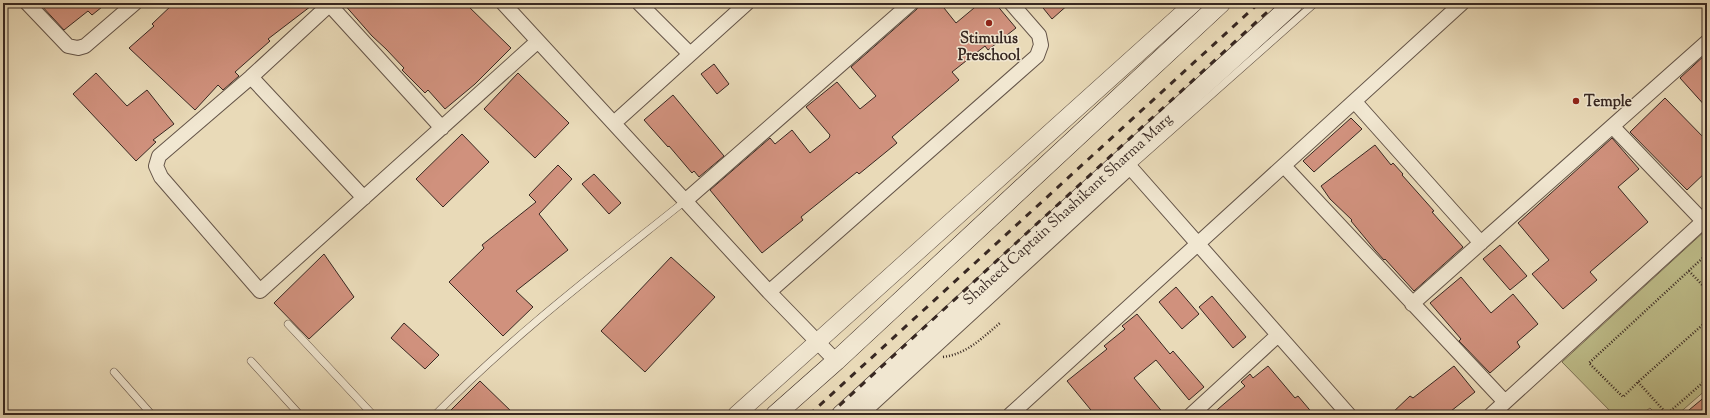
<svg xmlns="http://www.w3.org/2000/svg" width="1710" height="418" font-family="'Sorts Mill Goudy',serif">
	<rect width="100%" height="100%" fill="#e9dab8"/>
	<filter id="stains"><feTurbulence type="fractalNoise" baseFrequency=".005" numOctaves="4"/><feColorMatrix values="0 0 0 0 .2 0 0 0 0 .09 0 0 0 0 .02 0 0 0 .5 -.17"/></filter>
	<radialGradient id="worn" r=".72"><stop offset=".6" stop-color="#630" stop-opacity="0"/><stop offset="1" stop-color="#630" stop-opacity=".3"/></radialGradient>
	<path fill="#bebd8a" stroke="#7b7256" d="M1707 229V389L1677 415H1657L1650 408 1640 415H1614L1562 362Z"/>
	<path fill="#d0917d" stroke="#382822" d="M39 3H107L92 15 88 11 64 30Z
		M174 3H315L268 39 270 41 235 72 239 76 223 90 218 85 195 110 129 48 154 26 152 24Z
		M343 3H465L511 48 475 84 445 109 428 90 425 93 402 70 404 68 386 49 372 36Z
		M919 3H940L956 23 980 3H995L1016 28 988 50 985 46 952 72 959 80 892 137 897 143 859 174 857 172 801 217 803 220 762 253 710 190 770 138 775 144 792 130 810 153 829 138 830 135 806 107 837 82 860 109 876 96 851 67 917 9Z
		M1039 3H1070L1052 19Z
		M1707 53V108L1680 78Z
		M714 64 729 84 717 94 701 74Z
		M96 73 127 106 147 90 174 124 153 140 156 142 136 161 73 94Z
		M518 73 569 123 535 158 484 109Z
		M673 95 724 156 699 177 694 171 692 173 669 146 668 147 644 120Z
		M1665 98 1707 141V171L1687 190 1630 132Z
		M1351 118 1362 129 1314 172 1303 161Z
		M462 134 489 162 443 207 416 179Z
		M1612 138 1639 169 1618 187 1648 222 1590 272 1597 280 1563 309 1532 274 1549 260 1518 223Z
		M1375 145 1391 165 1393 163 1403 174 1402 175 1434 211 1432 212 1463 247 1414 291 1385 259 1384 260 1375 250 1351 221 1352 220 1330 199 1321 186Z
		M558 165 572 179 539 214 568 250 516 291 533 307 503 336 449 282 484 248 482 245 536 202 529 195Z
		M594 174 621 203 609 214 582 184Z
		M1500 245 1527 276 1510 290 1483 259Z
		M324 254 354 297 309 339 274 303Z
		M671 257 715 297 645 372 601 331Z
		M1461 277 1491 313 1513 294 1538 324 1517 342 1520 347 1490 373 1459 341 1461 339 1430 303Z
		M1176 287 1199 314 1182 329 1159 302Z
		M1212 296 1246 337 1233 348 1199 307Z
		M1137 314 1170 354 1173 351 1204 387 1189 400 1156 360 1134 378 1165 415H1095L1067 381 1107 349 1104 346 1125 329 1122 326Z
		M404 323 439 355 425 369 391 338Z
		M1268 366 1295 398 1298 396 1314 415H1211L1245 386 1241 382 1250 374 1253 378Z
		M1454 366 1475 392 1446 415H1390L1410 396 1413 398Z
		M480 381 515 415H446Z
		M1707 395V415H1683Z"/>
	<g fill="none" stroke-linecap="round" stroke-linejoin="round">
		<g stroke="#645448" stroke-width="8">
			<path id="service" d="M1128 165 1130 167 1315 3
				M288 324 373 415
				M251 361 300 415
				M114 372 152 415
				M435 415C512 336 599 270 685 201"/>
		</g>
		<g stroke="#645448" stroke-width="16">
			<path id="minor" d="M27 3 68 46 78 48 85 46 135 3
				M328 3 442 128
				M503 3 769 292 836 361
				M639 3 690 54
				M329 5 251 77 159 156 156 166 161 177 260 291 538 41
				M251 77 364 198
				M1355 102 1481 243
				M614 123 747 3
				M1613 127 1703 221
				M1284 166 1505 402
				M685 201 911 3
				M769 292 1037 56 1041 45 1039 35 1011 3
				M1412 304 1707 42
				M860 415 1130 167 1349 415
				M1010 415 1462 3
				M1191 415 1278 335
				M1491 415 1707 218"/>
		</g>
		<g stroke="#645448" stroke-width="18">
			<path id="tertiary" d="M736 415 1194 3"/>
		</g>
		<g stroke="#382822" stroke-width="20">
			<g id="secondary">
				<path d="M775 415 836 361 1221 3"/>
				<path id="s1" d="M841 415 1294 3"/>
			</g>
		</g>
		<path stroke="#382822" stroke-width="2.5" stroke-dasharray="1 2" stroke-linecap="butt" d="M1707 254 1589 363 1623 397 1638 382 1707 321
			M1689 271 1707 290
			M943 357C967 354 982 338 1000 323
			M1638 382 1667 414 1707 379"/>
		<use href="#service" stroke="#f1e7d1" stroke-width="7"/>
		<use href="#minor" stroke="#f1e7d1" stroke-width="14"/>
		<use href="#tertiary" stroke="#f1e7d1" stroke-width="17"/>
		<use href="#secondary" stroke="#f1e7d1" stroke-width="19"/>
		<path stroke="#382822" stroke-width="3" stroke-dasharray="7 7" stroke-linecap="butt" d="M809 415 1259 3
			M829 415 1277 3"/>
	</g>
	<g fill="#8f2418" stroke="#f1e7d1" stroke-width="1.5">
		<circle cx="989" cy="23" r="4"/>
		<circle cx="1576" cy="101" r="4"/>
	</g>
	<g text-anchor="middle" stroke-width="3" stroke-linejoin="round" paint-order="stroke">
		<g font-size="15" font-weight="bold" fill="#382822" stroke="#f1e7d1">
			<text x="989" y="43">Stimulus<tspan x="989" dy="17">Preschool</tspan></text>
			<text x="1584" y="106" text-anchor="start">Temple</text>
		</g>
		<g font-size="15" fill="#382822" stroke="#f1e7d1">
			<text dy="5" stroke="none"><textPath href="#s1" startOffset="306">Shaheed Captain Shashikant Sharma Marg</textPath></text>
		</g>
	</g>
	<rect width="1710" height="418" fill="none" stroke="#e9dab8" stroke-width="16"/>
	<rect x="4" y="4" width="1702" height="410" fill="none" stroke="#382822" stroke-width="2"/>
	<rect x="8" y="8" width="1694" height="402" fill="none" stroke="#382822"/>
	<rect width="100%" height="100%" filter="url(#stains)"/>
	<rect width="100%" height="100%" fill="url(#worn)"/>
</svg>
